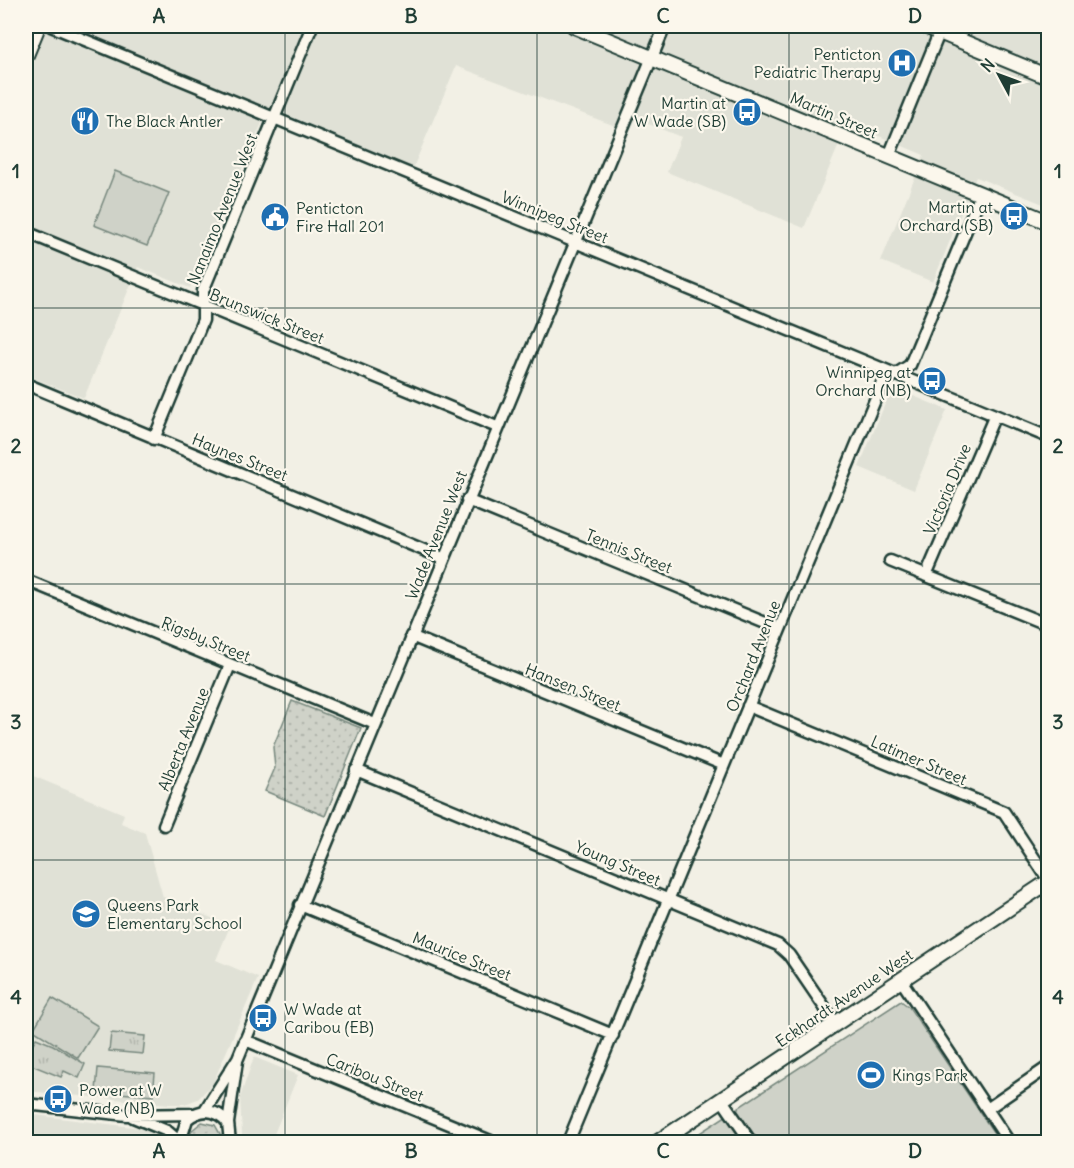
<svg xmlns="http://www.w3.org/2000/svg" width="1074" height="1168" font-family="Delius,sans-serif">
	<defs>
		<pattern id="grass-dots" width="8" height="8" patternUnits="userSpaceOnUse" patternTransform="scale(1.5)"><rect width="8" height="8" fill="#cfd2c8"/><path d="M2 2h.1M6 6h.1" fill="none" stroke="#b1b5ac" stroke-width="1.8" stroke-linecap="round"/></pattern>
		<pattern id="park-tufts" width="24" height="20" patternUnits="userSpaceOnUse" patternTransform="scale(1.5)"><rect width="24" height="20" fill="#cfd2c8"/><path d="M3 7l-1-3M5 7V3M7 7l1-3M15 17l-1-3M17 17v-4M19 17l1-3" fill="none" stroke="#b1b5ac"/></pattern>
	</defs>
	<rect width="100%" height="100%" fill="#f2f0e5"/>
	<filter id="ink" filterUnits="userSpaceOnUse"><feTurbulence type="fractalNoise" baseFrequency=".0167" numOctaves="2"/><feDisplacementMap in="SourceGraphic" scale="12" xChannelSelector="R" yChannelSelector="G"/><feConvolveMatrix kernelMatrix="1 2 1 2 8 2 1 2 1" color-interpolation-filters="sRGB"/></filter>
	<g filter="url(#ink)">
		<path fill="#e0e1d6" d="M26 26H1048V206L976 177 933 282 881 261 924 155 848 123 804 228 667 172 681 137 626 115 618 127 456 66 413 168 269 107 190 288 138 267 84 398 26 375Z
			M892 387 947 410 914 490 859 467Z
			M26 773 124 814 121 823 145 833 163 897 230 926 216 960 258 978 213 1083 198 1099 185 1104H170L26 1091Z
			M254 1057 298 1075 274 1134 284 1142H247L242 1135 240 1097Z
			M26 1114 157 1130 172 1142H26Z"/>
		<path fill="url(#grass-dots)" stroke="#77887e" stroke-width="1.5" d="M292 701 361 728 325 816 265 791 275 768 273 747Z
			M202 1122 215 1125 220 1134 219 1142H192L191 1131Z"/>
		<path fill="url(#park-tufts)" stroke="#77887e" stroke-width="1.5" d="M111 1033 145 1036 143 1054 109 1051Z
			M36 1038 53 1045 85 1064 79 1078 64 1071 61 1077 34 1066 29 1069 26 1068V1056Z"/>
		<path fill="#cfd2c8" stroke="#77887e" stroke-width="1.5" d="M115 171 169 193 147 246 94 225Z
			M52 998 98 1026 78 1058 33 1030Z
			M901 1001 909 1007 1000 1142H686Z
			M98 1068 155 1073 153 1096 96 1091Z"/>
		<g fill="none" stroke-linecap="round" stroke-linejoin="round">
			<g stroke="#1f3d34" stroke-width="15">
				<path id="minor" d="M51 26 1048 437
					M889 156 942 26
					M26 232 497 427
					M26 384 443 558
					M154 439 203 320V291L312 26
					M467 500 780 629
					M890 561 1048 625
					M926 576 995 415
					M26 580 375 724
					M411 636 724 765
					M748 706 1004 812 1048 879
					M356 770 778 945 789 955 836 1024
					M164 825 230 665
					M300 905 613 1035
					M901 980 1009 1142
					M245 1040 493 1142
					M722 1100 751 1142
					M26 1104 127 1115 194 1114
					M987 1109 1048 1067
					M205 1110 238 1058 665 26
					M133 1117 167 1131 180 1142
					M228 1123 237 1061
					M180 1142 187 1119C201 1108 216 1108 228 1123L230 1142
					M568 1142 882 383 910 365 981 194"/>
			</g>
			<g stroke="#1f3d34" stroke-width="18">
				<path id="major" d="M574 26 1048 222
					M925 26 1048 77
					M26 55 38 26
					M658 1142 1048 882"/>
			</g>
			<use href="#minor" stroke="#fbf7ec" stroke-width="10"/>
			<use href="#major" stroke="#fbf7ec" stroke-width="14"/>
		</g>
	</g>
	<path fill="none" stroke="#1f3d34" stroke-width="1.5" stroke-opacity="0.55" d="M285 26V1142M537 26V1142M789 26V1142M26 308H1048M26 584H1048M26 860H1048"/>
	<defs>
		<g id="hospital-disc" transform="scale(1.5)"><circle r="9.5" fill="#1f6fb2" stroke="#fbf7ec"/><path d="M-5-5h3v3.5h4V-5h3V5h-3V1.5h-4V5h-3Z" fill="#fff"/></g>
		<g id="bus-disc" transform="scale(1.5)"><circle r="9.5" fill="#1f6fb2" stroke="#fbf7ec"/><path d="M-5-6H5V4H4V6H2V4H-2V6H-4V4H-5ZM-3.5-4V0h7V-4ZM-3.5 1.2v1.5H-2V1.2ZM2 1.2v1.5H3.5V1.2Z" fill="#fff"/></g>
		<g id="restaurant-disc" transform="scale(1.5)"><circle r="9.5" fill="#1f6fb2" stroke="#fbf7ec"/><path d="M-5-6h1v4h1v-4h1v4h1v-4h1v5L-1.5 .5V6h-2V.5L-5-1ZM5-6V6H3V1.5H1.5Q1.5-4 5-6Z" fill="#fff"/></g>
		<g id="civic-disc" transform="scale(1.5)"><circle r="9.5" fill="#1f6fb2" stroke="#fbf7ec"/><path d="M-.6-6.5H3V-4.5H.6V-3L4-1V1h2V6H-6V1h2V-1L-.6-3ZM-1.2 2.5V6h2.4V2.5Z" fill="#fff"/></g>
		<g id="school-disc" transform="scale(1.5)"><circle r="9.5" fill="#1f6fb2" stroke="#fbf7ec"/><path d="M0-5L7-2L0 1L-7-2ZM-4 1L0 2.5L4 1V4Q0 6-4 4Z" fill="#fff"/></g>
		<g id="stadium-disc" transform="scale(1.5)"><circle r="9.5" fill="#1f6fb2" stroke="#fbf7ec"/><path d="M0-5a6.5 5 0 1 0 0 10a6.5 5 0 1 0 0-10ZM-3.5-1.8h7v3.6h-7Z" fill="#fff"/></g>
	</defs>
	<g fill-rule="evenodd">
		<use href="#hospital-disc" x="902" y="63"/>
		<use href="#bus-disc" x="747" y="112"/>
		<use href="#restaurant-disc" x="85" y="121"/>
		<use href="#bus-disc" x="1014" y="216"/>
		<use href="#civic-disc" x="275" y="217"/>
		<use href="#bus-disc" x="932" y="381"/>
		<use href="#school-disc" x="86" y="914"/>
		<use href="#bus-disc" x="263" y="1018"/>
		<use href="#stadium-disc" x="871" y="1075"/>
		<use href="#bus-disc" x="58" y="1099"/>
	</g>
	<g text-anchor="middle" stroke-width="4.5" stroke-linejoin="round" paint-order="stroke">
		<g font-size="16" fill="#1f3d34" stroke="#fbf7ec" text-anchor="start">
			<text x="881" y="60" text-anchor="end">Penticton<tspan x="881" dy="18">Pediatric Therapy</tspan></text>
			<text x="726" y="109" text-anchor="end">Martin at<tspan x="726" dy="18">W Wade (SB)</tspan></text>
			<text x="106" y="127">The Black Antler</text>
			<text x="993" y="213" text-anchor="end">Martin at<tspan x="993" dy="18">Orchard (SB)</tspan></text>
			<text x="296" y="214">Penticton<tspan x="296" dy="18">Fire Hall 201</tspan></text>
			<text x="911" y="378" text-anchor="end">Winnipeg at<tspan x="911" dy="18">Orchard (NB)</tspan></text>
			<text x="107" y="911">Queens Park<tspan x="107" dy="18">Elementary School</tspan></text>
			<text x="284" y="1015">W Wade at<tspan x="284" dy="18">Caribou (EB)</tspan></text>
			<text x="892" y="1081">Kings Park</text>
			<text x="79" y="1096">Power at W<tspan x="79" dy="18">Wade (NB)</tspan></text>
		</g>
		<g font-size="16" fill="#1f3d34" stroke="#fbf7ec">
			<text transform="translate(834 115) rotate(23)" y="6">Martin Street</text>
			<text transform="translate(222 209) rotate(-68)" y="6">Nanaimo Avenue West</text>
			<text transform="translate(555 217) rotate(22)" y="6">Winnipeg Street</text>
			<text transform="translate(267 316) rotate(22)" y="6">Brunswick Street</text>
			<text transform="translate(240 457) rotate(22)" y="6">Haynes Street</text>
			<text transform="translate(947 489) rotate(-67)" y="6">Victoria Drive</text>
			<text transform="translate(436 535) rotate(-68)" y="6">Wade Avenue West</text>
			<text transform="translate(629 551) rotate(22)" y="6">Tennis Street</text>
			<text transform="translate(206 639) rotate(22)" y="6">Rigsby Street</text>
			<text transform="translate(753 656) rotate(-68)" y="6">Orchard Avenue</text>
			<text transform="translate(573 687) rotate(22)" y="6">Hansen Street</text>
			<text transform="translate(183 739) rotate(-68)" y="6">Alberta Avenue</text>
			<text transform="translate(919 760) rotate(23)" y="6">Latimer Street</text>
			<text transform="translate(618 863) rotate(23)" y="6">Young Street</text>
			<text transform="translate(462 956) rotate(22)" y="6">Maurice Street</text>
			<text transform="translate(844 998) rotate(-34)" y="6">Eckhardt Avenue West</text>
			<text transform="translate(375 1077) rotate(22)" y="6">Caribou Street</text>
		</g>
	</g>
	<rect width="1074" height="1168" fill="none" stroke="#fbf7ec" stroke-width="66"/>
	<g transform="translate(999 75) rotate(311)" stroke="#fbf7ec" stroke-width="4.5" paint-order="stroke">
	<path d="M0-4.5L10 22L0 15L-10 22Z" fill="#1f3d34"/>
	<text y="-9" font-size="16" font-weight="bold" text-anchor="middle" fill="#1f3d34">N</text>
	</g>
	<rect x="33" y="33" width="1008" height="1102" fill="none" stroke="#1f3d34" stroke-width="2"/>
	<g font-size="20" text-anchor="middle" font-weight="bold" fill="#1f3d34">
		<text x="159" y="23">A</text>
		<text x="411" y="23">B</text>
		<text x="663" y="23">C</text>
		<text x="915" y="23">D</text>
		<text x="16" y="178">1</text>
		<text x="1058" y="178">1</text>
		<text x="16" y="453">2</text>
		<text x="1058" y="453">2</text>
		<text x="16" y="729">3</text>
		<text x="1058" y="729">3</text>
		<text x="16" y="1004">4</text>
		<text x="1058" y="1004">4</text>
		<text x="159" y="1158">A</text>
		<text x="411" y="1158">B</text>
		<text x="663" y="1158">C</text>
		<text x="915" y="1158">D</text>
	</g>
</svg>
